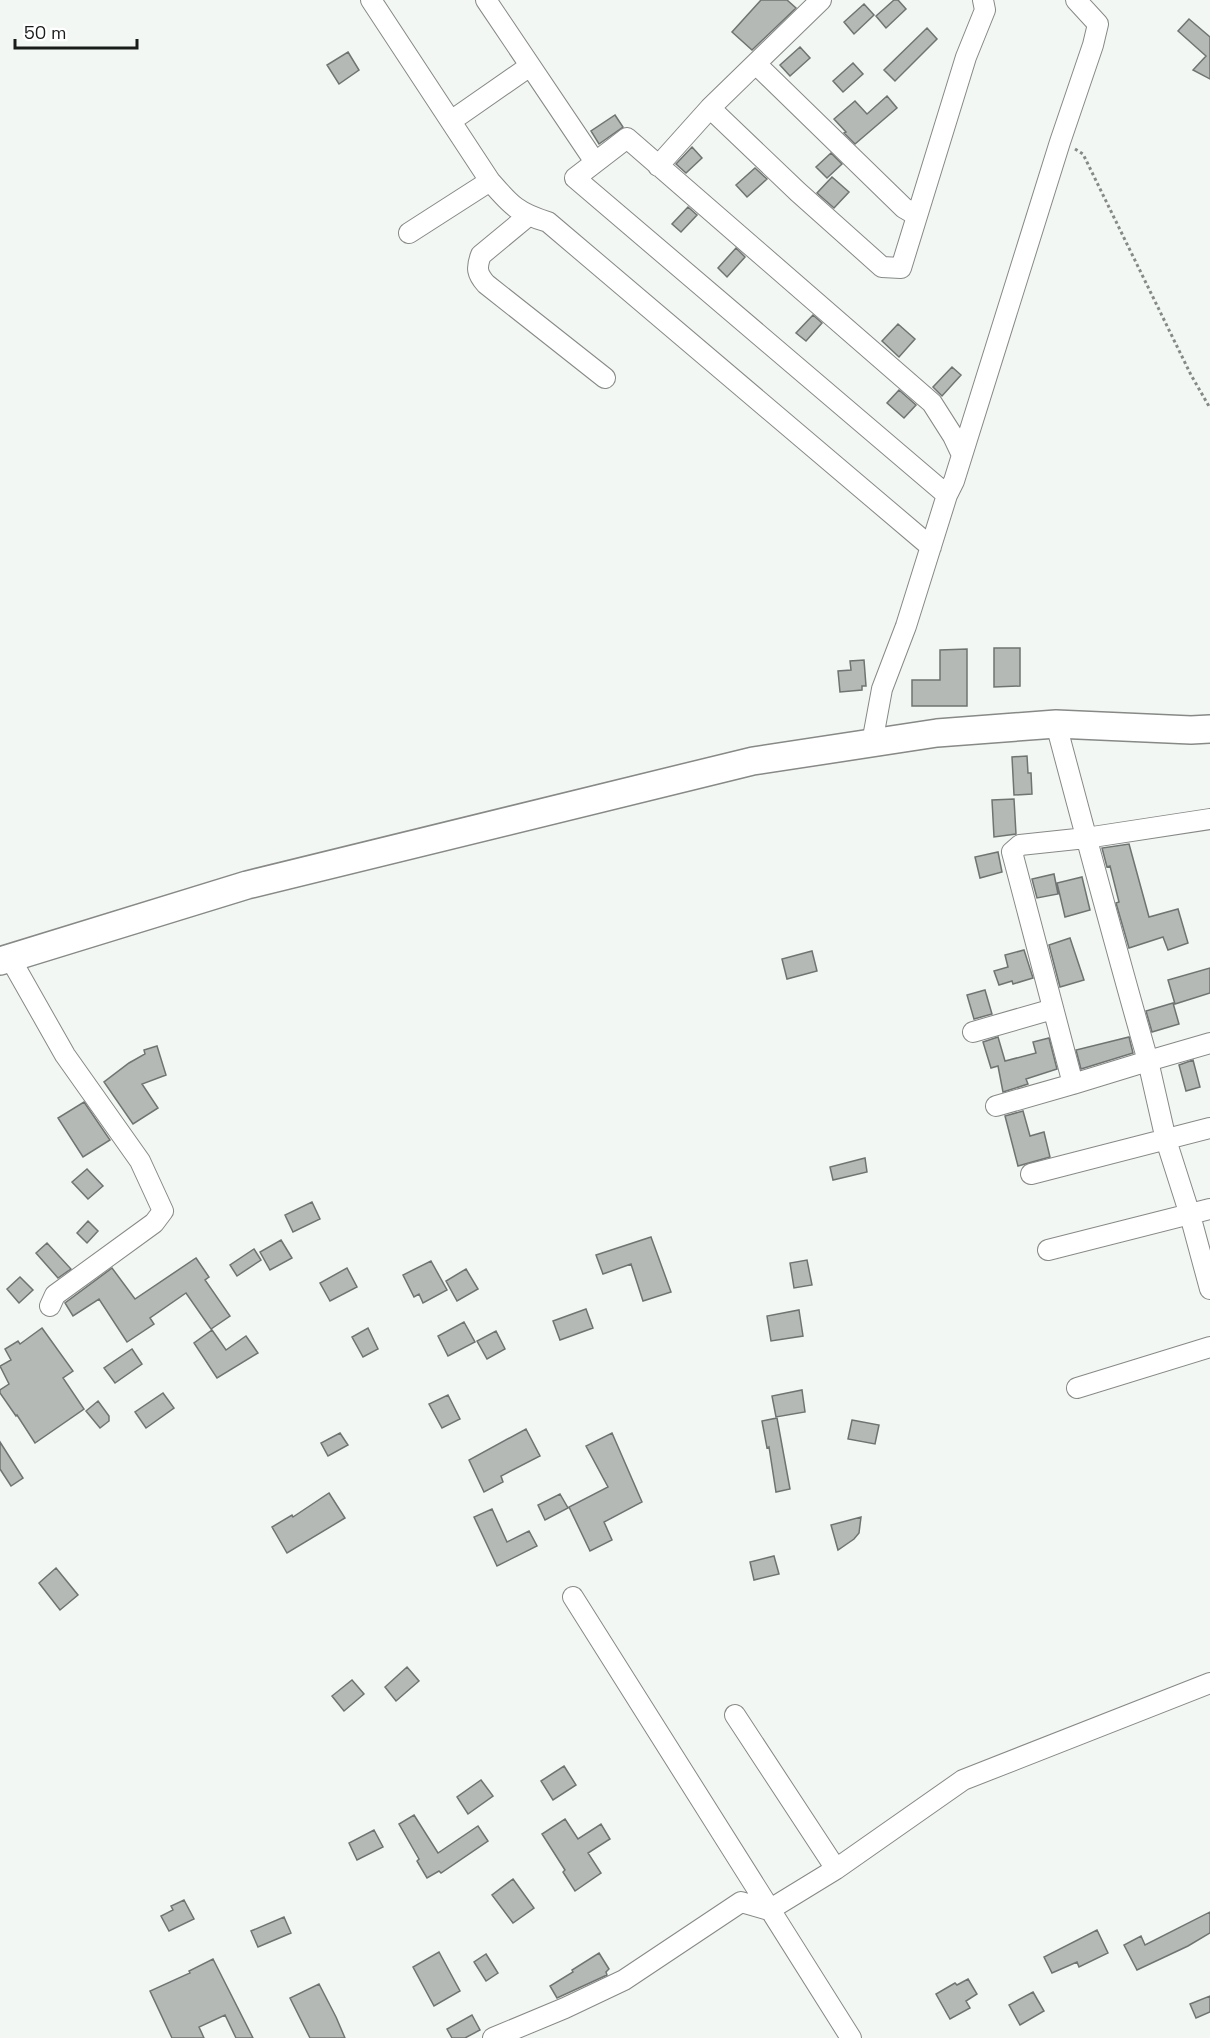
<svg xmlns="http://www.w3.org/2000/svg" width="1210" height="2038" font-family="'Space Grotesk',sans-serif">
	<rect width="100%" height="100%" fill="#f3f7f3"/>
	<path fill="#b4b9b6" stroke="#6f7472" stroke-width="1.5" d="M761 0H787L796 8 752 50 732 32Z
		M894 0H898L906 9 886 28 876 16Z
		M864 4 874 15 854 34 844 22Z
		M1189 19 1210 37V79L1193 70 1206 56 1178 31Z
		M927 28 937 39 895 81 884 70Z
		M800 47 810 58 790 76 780 65Z
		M348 52 359 70 339 84 327 65Z
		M853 63 863 74 843 92 833 81Z
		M887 96 897 108 855 144 844 133 846 132 834 119 855 101 867 114Z
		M615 115 623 127 599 144 591 131Z
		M692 147 702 158 686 173 676 164Z
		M831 153 842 164 827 178 816 167Z
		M755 168 767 179 747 197 736 185Z
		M832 177 849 192 834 208 817 193Z
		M688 207 697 215 681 232 672 224Z
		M736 248 745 257 727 277 718 268Z
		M813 315 822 323 806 341 796 333Z
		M898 324 915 339 899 357 882 341Z
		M952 367 961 375 942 396 933 387Z
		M899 390 916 405 904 418 887 403Z
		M994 648H1020V686L994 687Z
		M967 649V706H912V680H940V650Z
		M864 660 866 686H862V690L840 692 838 671 851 670 850 661Z
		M1027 756 1028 773H1031L1032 794 1014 795 1012 757Z
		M1014 799 1016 834 994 837 992 800Z
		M1129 844 1149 917 1178 909 1188 943 1168 950 1163 937 1129 948 1116 903 1119 902 1110 866 1107 867 1102 848Z
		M998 852 1002 872 980 878 975 857Z
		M1054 874 1058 894 1037 898 1032 879Z
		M1082 877 1090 910 1065 917 1057 883Z
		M1070 938 1084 980 1060 987 1049 945Z
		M1024 950 1033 978 1013 984 1012 981 999 985 994 971 1008 967 1005 955Z
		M812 951 817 971 787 979 782 959Z
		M1210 968V993L1175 1004 1168 980Z
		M985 990 992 1014 974 1019 967 995Z
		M1173 1003 1179 1024 1152 1032 1146 1011Z
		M998 1037 1005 1061 1036 1053 1033 1042 1049 1038 1057 1069 1026 1079 1028 1084 1003 1092 998 1066 991 1068 983 1042Z
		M1129 1037 1133 1053 1081 1069 1076 1050Z
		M157 1046 166 1075 142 1084 158 1108 133 1124 104 1082 129 1063 145 1054 144 1050Z
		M1193 1060 1200 1087 1186 1091 1179 1065Z
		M84 1102 110 1140 83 1157 58 1118Z
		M1023 1111 1030 1136 1044 1132 1050 1157 1018 1166 1005 1116Z
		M865 1158 867 1172 833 1180 830 1167Z
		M87 1169 103 1186 88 1199 72 1182Z
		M312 1202 320 1219 293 1232 285 1215Z
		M88 1221 98 1231 87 1243 77 1233Z
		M651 1237 671 1292 643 1301 631 1264 603 1274 596 1255Z
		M281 1240 292 1258 270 1270 260 1252Z
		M47 1243 71 1269 58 1278 36 1253Z
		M254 1249 261 1260 237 1276 230 1265Z
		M196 1258 209 1277 205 1280 230 1316 211 1329 186 1293 150 1318 154 1324 127 1342 99 1299 73 1316 65 1303 112 1268 135 1299Z
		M807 1260 812 1285 794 1288 790 1263Z
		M431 1261 447 1290 423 1303 419 1294 414 1297 403 1275Z
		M347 1268 357 1287 330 1301 320 1283Z
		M466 1269 478 1289 457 1301 446 1281Z
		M20 1277 33 1290 19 1303 7 1289Z
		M586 1309 593 1328 560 1340 553 1321Z
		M799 1310 803 1336 771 1341 767 1316Z
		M464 1322 475 1342 448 1356 438 1336Z
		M42 1328 73 1371 63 1378 84 1409 35 1443 17 1415 16 1416 0 1393V1390L9 1384 0 1366 11 1360 5 1349 18 1341 20 1344Z
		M368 1328 378 1349 363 1357 352 1337Z
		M212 1330 226 1350 246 1336 258 1353 217 1378 194 1343Z
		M496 1331 505 1349 487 1359 477 1341Z
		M132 1349 142 1364 115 1383 104 1368Z
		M802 1390 805 1412 776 1417 772 1396Z
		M163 1393 174 1408 146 1428 135 1412Z
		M448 1395 460 1419 442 1428 429 1404Z
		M98 1401 109 1416V1421L100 1428 86 1411Z
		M777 1418 790 1489 776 1492 769 1447 767 1448 762 1421Z
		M852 1420 879 1425 875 1444 848 1439Z
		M526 1429 540 1456 501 1476 503 1482 484 1492 469 1460Z
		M340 1433 348 1445 328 1456 321 1443Z
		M612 1433 642 1502 604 1522 612 1540 590 1551 569 1507 608 1487 586 1446Z
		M0 1442 23 1478 11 1486 0 1469Z
		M329 1493 345 1518 287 1553 272 1527 292 1515 293 1517Z
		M560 1494 568 1508 545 1520 538 1505Z
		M492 1509 507 1542 529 1531 537 1546 497 1566 474 1517Z
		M861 1517 859 1533 854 1539 838 1550 831 1525Z
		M774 1556 779 1574 754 1580 750 1562Z
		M56 1568 78 1595 60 1610 39 1583Z
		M407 1667 419 1681 396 1701 385 1687Z
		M352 1680 364 1694 344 1711 332 1696Z
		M564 1766 576 1785 553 1800 541 1781Z
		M481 1780 493 1796 468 1814 457 1797Z
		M414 1815 438 1853 478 1826 488 1841 441 1873 439 1871 427 1878 417 1861 419 1859 399 1824Z
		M565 1819 578 1839 601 1824 610 1839 588 1853 601 1873 575 1891 563 1872 565 1870 542 1834Z
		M374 1830 383 1847 357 1860 349 1843Z
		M513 1879 534 1908 513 1923 492 1895Z
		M184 1900 194 1919 169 1931 161 1916 173 1910 171 1906Z
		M1210 1912V1933L1188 1946 1137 1970 1124 1945 1141 1936 1145 1945Z
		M284 1917 291 1933 258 1947 251 1931Z
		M1097 1930 1108 1953 1079 1967 1077 1962 1052 1973 1044 1957Z
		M439 1952 460 1991 434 2006 413 1967Z
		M599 1953 609 1969 606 1972 607 1975 557 1998 550 1986 573 1972 572 1970Z
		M486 1954 498 1973 486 1981 474 1962Z
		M213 1959 253 2038H236L225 2015 199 2027 204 2038H172L150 1991 190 1973 189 1971Z
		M968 1979 977 1994 966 2001 970 2008 950 2019 936 1994 955 1983 957 1985Z
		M319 1984 336 2017 345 2038H310L290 1998Z
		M1033 1992 1044 2011 1020 2025 1009 2005Z
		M1210 1996V2012L1196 2018 1190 2004Z
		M472 2015 480 2030 465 2038H452L447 2029Z"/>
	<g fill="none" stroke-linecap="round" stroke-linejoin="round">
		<g stroke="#868986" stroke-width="22">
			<path id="street" d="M371 0 490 181C510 204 517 213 548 222L931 547
				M486 0 595 162
				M756 64 904 208 916 215
				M710 108 798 192 882 267 901 268 966 57 985 10 983 0
				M451 121 530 66
				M658 166 710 108 821 0
				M528 216 481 255C476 268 477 274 486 284L605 378
				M409 233 490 181
				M947 495 575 178 627 138 932 403 953 436 962 455
				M1056 724C1086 837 1116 949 1148 1061L1073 1084 1012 852 1020 845 1086 838 1210 819
				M872 743 882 689 906 626 947 495 954 481 1060 142 1093 45 1098 24 1076 0
				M10 958 65 1055 140 1161 163 1211 154 1223 55 1295 50 1306
				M973 1032 1053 1009
				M1210 1043 1148 1061 1166 1140 1190 1215 1210 1289
				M996 1106 1073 1084
				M1031 1174 1210 1128
				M1048 1250 1210 1209
				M1077 1388 1210 1347
				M573 1597 851 2038
				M735 1715 836 1869
				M493 2038 565 2008 624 1980 741 1902 769 1910 836 1869 963 1780 1210 1683"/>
		</g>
		<g stroke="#868986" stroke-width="30">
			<path id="secondary" d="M0 961 247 885 753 761 937 733 1056 724 1191 730 1210 729"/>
		</g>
		<path stroke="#868986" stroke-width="3" stroke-dasharray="3 3" stroke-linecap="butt" d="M1075 149 1083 154 1191 375 1210 408"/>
		<use href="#street" stroke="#fff" stroke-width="20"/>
		<use href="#secondary" stroke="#fff" stroke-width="27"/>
	</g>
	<path d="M15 39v9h122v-9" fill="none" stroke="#1a1c1a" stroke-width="3"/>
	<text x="24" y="39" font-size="18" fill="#1a1c1a" stroke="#ffffff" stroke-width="4.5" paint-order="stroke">50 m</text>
</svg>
